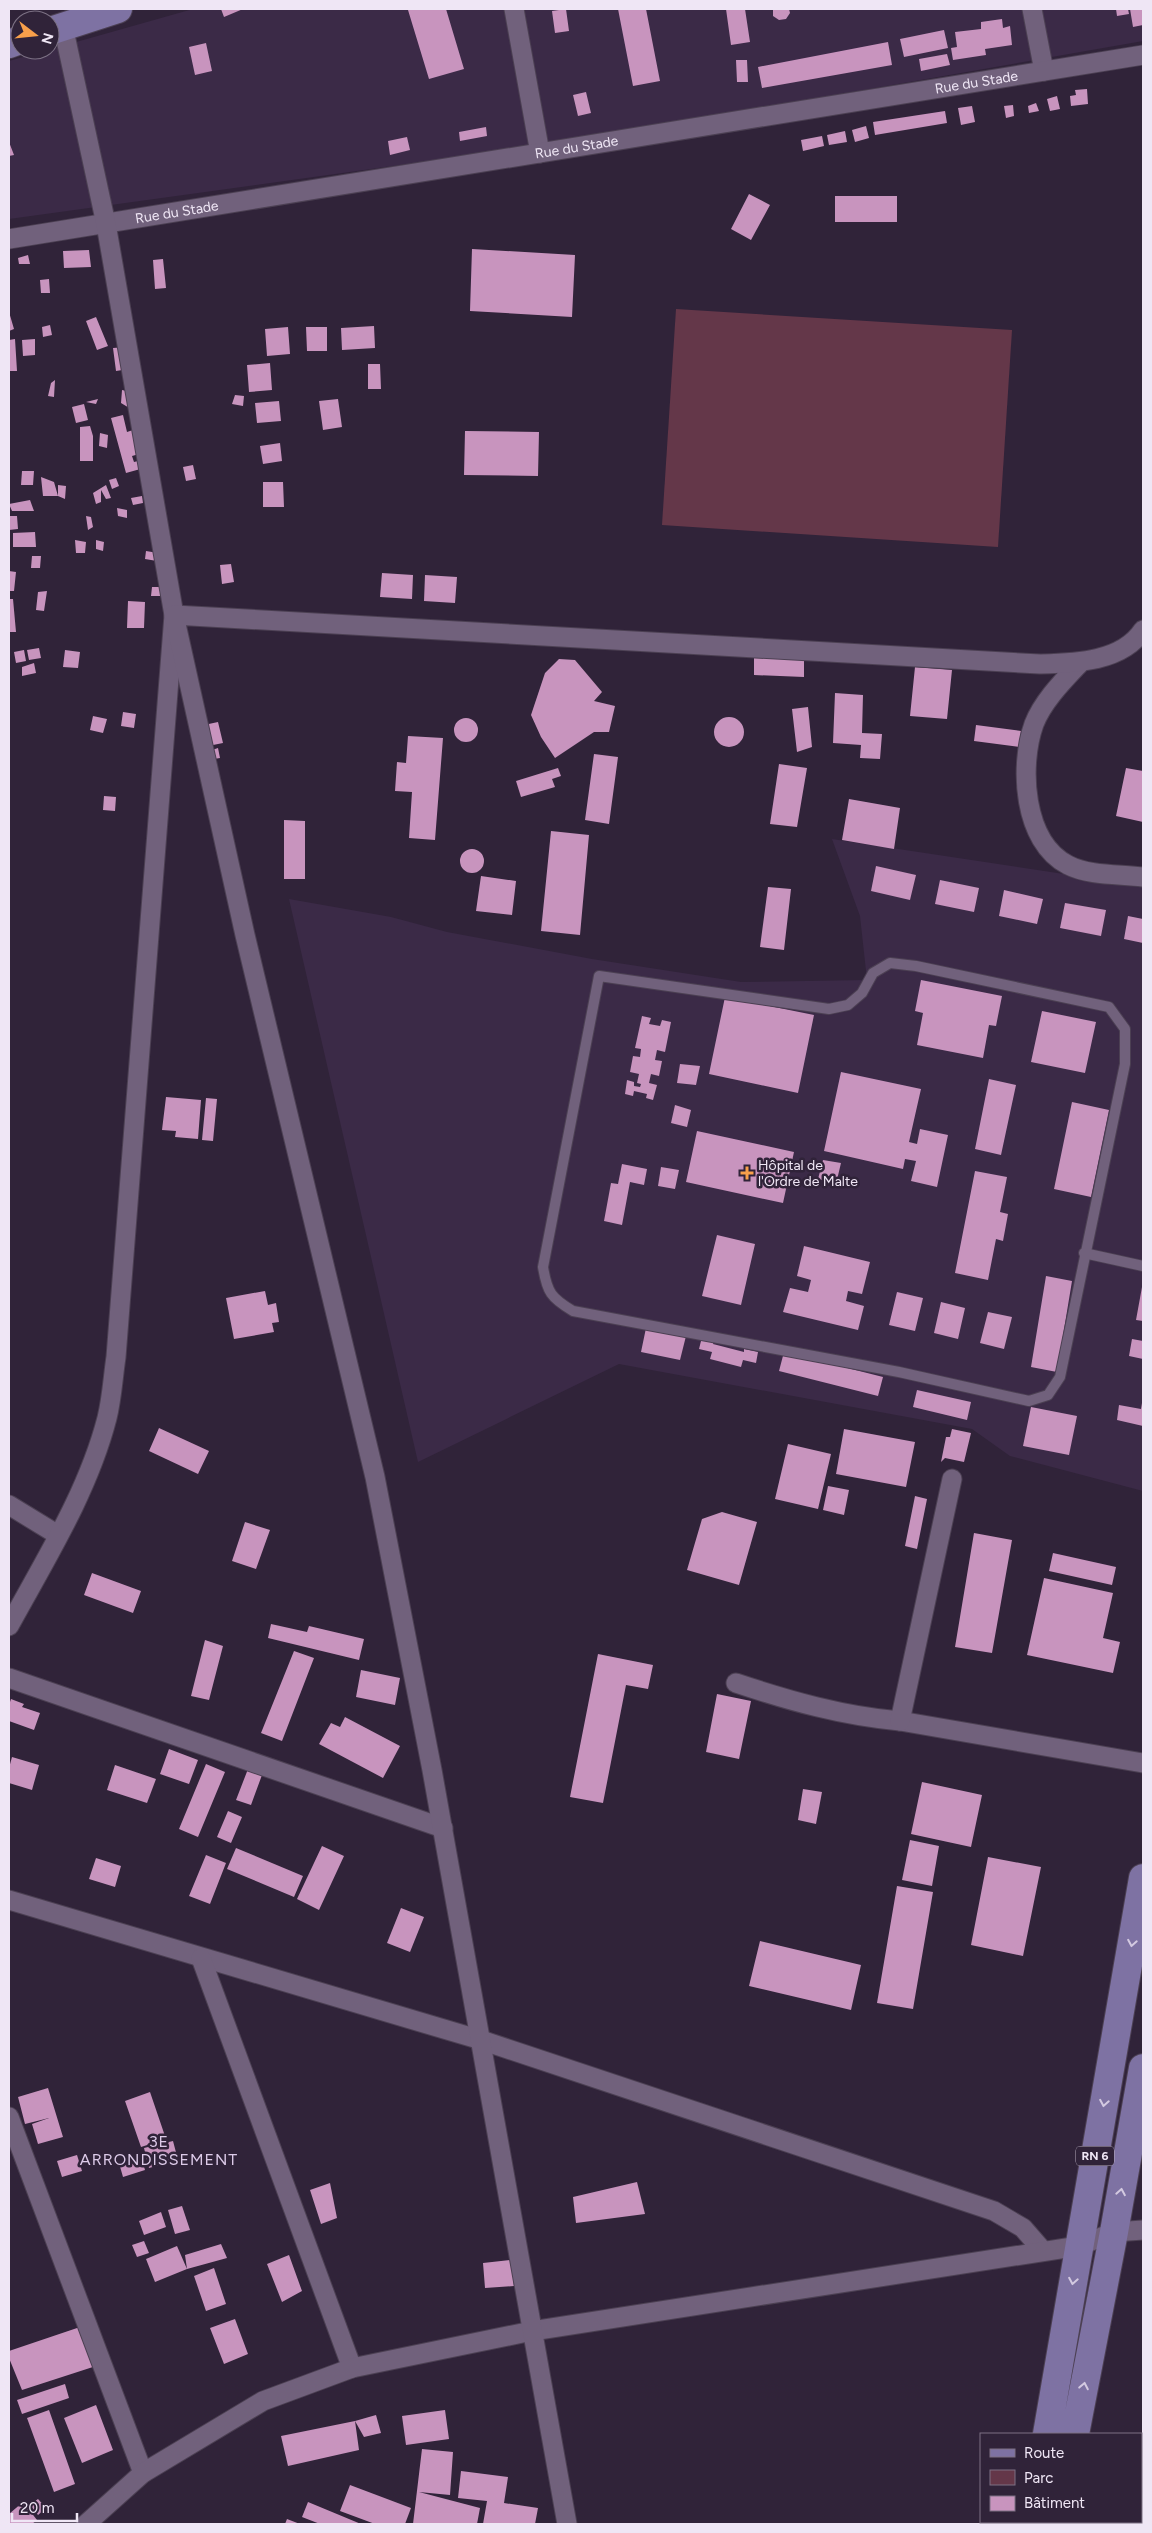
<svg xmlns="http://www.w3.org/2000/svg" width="1152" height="2533" font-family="Figtree,sans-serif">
	<rect width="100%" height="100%" fill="#302339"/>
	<path fill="#3b2a47" d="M193 9H1143V41L567 142 9 219V61Z
		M832 839 1143 886V1491L1010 1456 972 1429 619 1364 418 1462 289 899 391 917 447 932 592 959 741 982 867 980 860 916Z"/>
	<path fill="#643749" d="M676 309 1012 330 998 547 662 525Z"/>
	<path fill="#c894be" d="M221 9H243L224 17Z
		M412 9H446L464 69 429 79 408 10Z
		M566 9 569 31 555 33 552 11Z
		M618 9H646L660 81 633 86Z
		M726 9H745L750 42 731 45Z
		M773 9H789L790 13 786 19 779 20 773 16Z
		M1116 9H1128L1129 14 1117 16Z
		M1130 9H1143V25L1133 27Z
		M1002 19 1003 28 1010 26 1012 45 985 49 986 55 953 60 951 48 957 47 955 32 981 29V22Z
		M944 30 948 48 904 57 900 39Z
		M888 42 892 65 762 88 758 67Z
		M206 43 212 71 195 75 189 47Z
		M947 54 950 65 921 71 919 59Z
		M736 60H747L748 82H737Z
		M1087 89 1088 104 1071 106 1070 96 1076 95 1075 90Z
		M586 92 591 113 578 116 573 95Z
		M1057 96 1060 109 1050 111 1047 99Z
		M1036 103 1039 111 1029 113 1028 106Z
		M1013 105 1014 116 1006 118 1004 106Z
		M972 106 975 122 961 125 958 108Z
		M945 111 947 123 875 135 873 122Z
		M866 126 869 138 855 142 852 130Z
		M486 127 487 136 460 141 459 132Z
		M845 131 847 142 829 145 827 135Z
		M822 136 824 146 803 151 801 140Z
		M407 137 410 150 390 155 388 141Z
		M9 142 14 155 9 156Z
		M749 194 770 205 751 240 731 229Z
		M835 196H897V222H835Z
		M472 249 575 255 572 317 470 311Z
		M89 250 91 267 64 268 63 251Z
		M28 255 30 264H19L18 258Z
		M163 259 166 288 155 289 153 260Z
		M49 279 50 293H41L40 280Z
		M9 312 14 329 9 331Z
		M96 317 108 346 97 350 86 321Z
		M50 325 52 335 43 337 42 327Z
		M374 326 375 348 342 350 341 328Z
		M288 327 290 354 267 356 265 329Z
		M306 327H327V351H307Z
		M15 339 17 371H9V340Z
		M35 339V355L23 356 22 340Z
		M126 347 129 369 116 371 113 348Z
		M270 363 272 390 249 392 247 365Z
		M368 364H380L381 389H368Z
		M55 380 54 397 48 396 51 383Z
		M122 390 131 392V409L121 403Z
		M235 395 244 396 243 406 232 404Z
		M98 399 96 404 86 402Z
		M338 399 342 427 323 430 319 401Z
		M279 401 281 421 257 423 255 403Z
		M84 404 88 420 76 423 72 407Z
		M123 415 127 432 136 429 143 453 132 456 134 462 142 460 144 468 126 473 111 418Z
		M90 426 93 436V461H80V427Z
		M465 431 539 432 538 476 464 475Z
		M100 433 108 435 107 448 99 446Z
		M280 443 282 461 263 464 260 446Z
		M193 465 196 479 186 481 183 467Z
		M22 471H34L33 485H21Z
		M41 477 54 482 58 496H43Z
		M116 478 119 486 112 489 109 480Z
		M263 482H283L284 507H263Z
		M58 485 66 486 65 499 58 496Z
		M106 485 111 498 106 499 101 490V502L96 504 93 493Z
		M142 496 143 503 133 505 131 498Z
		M30 500 34 511H12L9 504Z
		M117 508 127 510V518L118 516Z
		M9 516H17L18 529 9 530Z
		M86 516 91 517 93 527 88 530Z
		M35 532 36 547H13V533Z
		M75 540 86 542 85 553H76Z
		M96 540 104 542 103 551 96 549Z
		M146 551 158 553 157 561 145 559Z
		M32 556H41L40 568H31Z
		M231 564 234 582 222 584 220 565Z
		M9 571 16 572 14 591H9Z
		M382 573 413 575 412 599 380 597Z
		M425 575 457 577 455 603 424 601Z
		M152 587H164V596H151Z
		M47 591 44 611 36 610 38 592Z
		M9 599H13L16 632H9Z
		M128 601 145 602 144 628H127Z
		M39 648 41 658 29 660 27 650Z
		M24 650 26 661 16 663 14 652Z
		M65 650 80 652 78 668 63 667Z
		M754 652 804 653V677L754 675Z
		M559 659 575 660 602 692 594 701 615 706 609 732H594L555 758 541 737 531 715 545 673Z
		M34 663 36 673 22 676V667Z
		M915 667 952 670 947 719 910 716Z
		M835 693 863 695 862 733 882 734 880 759 860 758 861 745 833 743Z
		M808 707 812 747 797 752 792 709Z
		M123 712 136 714 134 728 121 726Z
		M93 716 107 719 103 733 90 730Z
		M714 732a15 15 0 1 1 30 0a15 15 0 1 1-30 0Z
		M454 730a12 12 0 1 1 24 0a12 12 0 1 1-24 0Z
		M218 722 223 743 208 746 204 725Z
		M976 725 1021 731 1019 747 974 741Z
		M408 736 443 738 435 840 409 838 412 792 395 791 397 762 406 763Z
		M218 748 220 758 214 759 212 750Z
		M594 754 618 757 609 824 585 820Z
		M779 764 807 768 797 827 770 824Z
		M558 768 561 776 552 779 555 787 521 797 516 781Z
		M1126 768 1143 771V822L1116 816Z
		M104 796 116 797 115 811 103 810Z
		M849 799 900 808 894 849 842 840Z
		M284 820 305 821V879H284Z
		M551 831 589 835 580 935 541 931Z
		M460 861a12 12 0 1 1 24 0a12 12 0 1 1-24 0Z
		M876 866 916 875 910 900 871 891Z
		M481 876 516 881 512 915 476 911Z
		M940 880 979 888 974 912 935 904Z
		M768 887 791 889 784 950 760 947Z
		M1004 890 1043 899 1037 924 999 916Z
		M1065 903 1106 910 1101 936 1060 928Z
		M1128 916 1143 919V943L1124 939Z
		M921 980 1002 996 996 1026 989 1025 983 1058 917 1045 923 1013 915 1011Z
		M725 997 814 1015 798 1093 709 1074Z
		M1042 1011 1096 1022 1085 1073 1031 1062Z
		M642 1016 651 1018 649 1024 660 1026 662 1020 671 1022 665 1052 657 1050 655 1060 662 1061 659 1076 651 1074 649 1083 657 1085 653 1100 646 1098 647 1094 634 1091 633 1096 625 1094 627 1080 634 1082V1086L640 1087 641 1084 637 1083 639 1074 630 1072 633 1056 640 1057 641 1049 635 1048Z
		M680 1064 700 1066 696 1085 677 1083Z
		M841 1072 921 1089 909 1142 917 1144 920 1129 948 1135 937 1187 911 1181 916 1161 905 1159 903 1169 824 1151Z
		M989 1079 1016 1085 1001 1155 975 1149Z
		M166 1097 201 1100 198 1139 175 1137 176 1131 162 1130Z
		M206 1098 217 1099 213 1141 202 1140Z
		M1072 1102 1109 1110 1091 1197 1054 1189Z
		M675 1105 691 1110 687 1127 671 1123Z
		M697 1131 794 1152 783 1203 686 1182Z
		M823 1160 841 1163 836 1184 818 1179Z
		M622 1164 647 1169 644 1185 630 1182 622 1225 604 1221 611 1183 618 1184Z
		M661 1167 679 1170 675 1189 658 1186Z
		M975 1171 1007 1177 1000 1212 1008 1214 1003 1241 996 1239 988 1280 955 1273Z
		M717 1235 755 1244 741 1305 702 1296Z
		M804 1246 870 1262 862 1294 848 1291 846 1301 864 1306 858 1330 783 1312 790 1288 808 1292 811 1280 797 1276Z
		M1046 1276 1072 1281 1057 1372 1031 1367Z
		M1142 1287H1143V1321L1136 1320Z
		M265 1291 268 1305 276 1303 279 1322 272 1323 274 1332 234 1339 226 1298Z
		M897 1292 923 1298 915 1331 889 1325Z
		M941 1302 965 1308 958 1339 934 1333Z
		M988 1312 1012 1317 1004 1349 980 1343Z
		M646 1328 686 1336 680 1360 641 1352Z
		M702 1337 714 1341 713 1344 744 1352V1349L758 1352 756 1363 743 1360 741 1367 710 1359 712 1352 699 1349Z
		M1132 1339 1143 1341V1359L1129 1356Z
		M784 1352 883 1377 878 1396 779 1371Z
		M917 1390 971 1402 967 1420 913 1407Z
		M1142 1403 1143 1426 1117 1420 1119 1405 1141 1409Z
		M1031 1407 1077 1416 1069 1455 1023 1446Z
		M159 1428 209 1451 198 1474 149 1451Z
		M844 1429 915 1442 906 1487 836 1474Z
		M952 1429 971 1433 964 1462 945 1458 941 1462 946 1437H950Z
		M788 1444 831 1454 818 1509 775 1499Z
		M828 1486 849 1490 844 1515 823 1510Z
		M915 1496 927 1499 917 1549 905 1546Z
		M722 1512 757 1522 739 1585 687 1570 702 1519Z
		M245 1522 270 1530 256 1569 232 1561Z
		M974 1533 1012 1540 992 1653 955 1647Z
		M1053 1553 1116 1567 1112 1585 1049 1571Z
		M92 1573 141 1591 133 1613 84 1595Z
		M1044 1578 1113 1593 1103 1638 1120 1642 1113 1673 1027 1655Z
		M271 1624 307 1632 309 1626 364 1639 359 1660 268 1638Z
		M205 1640 223 1646 209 1700 191 1696Z
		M294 1651 314 1658 282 1741 261 1733Z
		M598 1654 653 1665 648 1689 626 1685 603 1803 570 1797Z
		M361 1670 400 1678 395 1705 356 1697Z
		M717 1694 751 1701 739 1759 706 1752Z
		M11 1699 24 1704 22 1707 40 1713 34 1730 9 1721V1705Z
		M345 1717 400 1746 383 1778 319 1744 331 1723 340 1727Z
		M169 1749 198 1760 189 1784 160 1774Z
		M12 1757 39 1765 32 1790 9 1783V1768Z
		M206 1764 225 1772 198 1837 179 1829Z
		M115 1765 156 1779 147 1803 107 1790Z
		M248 1769 262 1775 251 1805 236 1800Z
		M922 1782 982 1795 971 1847 911 1834Z
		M803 1789 822 1792 816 1824 798 1820Z
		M228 1811 242 1817 231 1843 217 1837Z
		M910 1840 939 1846 932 1886 902 1880Z
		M322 1846 344 1856 319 1910 297 1899Z
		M236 1848 303 1876 294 1897 227 1869Z
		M206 1855 226 1863 210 1904 189 1896Z
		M988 1857 1041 1867 1023 1956 971 1945Z
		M96 1858 121 1866 115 1887 89 1879Z
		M897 1886 933 1892 913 2009 877 2003Z
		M401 1908 424 1917 410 1952 387 1943Z
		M760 1941 861 1965 851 2010 749 1986Z
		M48 2088 63 2137 38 2144 32 2124 49 2118 25 2124 18 2097Z
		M150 2092 166 2139 141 2147 125 2101Z
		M173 2141 178 2160 149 2168 144 2148Z
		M77 2155 82 2171 62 2177 57 2161Z
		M141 2156 145 2170 123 2177 119 2163Z
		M637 2182 645 2214 576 2223 573 2197Z
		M330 2183 337 2218 321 2224 310 2190Z
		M182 2206 190 2230 175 2234 168 2210Z
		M161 2212 166 2227 144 2235 139 2221Z
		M144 2241 149 2253 137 2257 132 2245Z
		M221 2244 227 2258 187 2269 185 2255Z
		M177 2246 187 2269 155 2282 146 2259Z
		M289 2255 302 2291 282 2302 267 2264Z
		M511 2260 514 2286 485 2288 483 2263Z
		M214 2268 226 2304 206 2311 194 2276Z
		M235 2319 248 2354 224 2364 210 2328Z
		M83 2326 96 2366 22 2390 9 2358V2351Z
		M65 2384 69 2398 22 2414 17 2400Z
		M96 2405 113 2450 82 2463 64 2418Z
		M49 2410 75 2484 54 2492 27 2418Z
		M445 2410 449 2439 406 2445 402 2416Z
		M376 2415 381 2433 364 2437 355 2421Z
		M355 2421 359 2450 288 2466 281 2436Z
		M422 2449 453 2452 450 2495 419 2492 480 2508 477 2524H413Z
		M461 2471 508 2477 504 2503 538 2508 535 2524H483L487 2501 458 2498Z
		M350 2485 411 2508 405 2524H375L340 2511Z
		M38 2499 46 2508 38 2515 30 2505Z
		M23 2502 37 2520 32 2524H9V2514Z
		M308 2502 361 2524H320L302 2517Z
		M287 2519 300 2524H285Z"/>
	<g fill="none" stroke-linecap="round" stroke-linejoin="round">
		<g stroke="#4c4053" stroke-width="12">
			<path id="lane" d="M890 963 916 966 1109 1007 1125 1029V1064L1060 1377 1048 1395 1029 1401 899 1372 573 1311C551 1298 547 1292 543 1267L599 976 829 1009 848 1005 862 993 873 973Z
				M1084 1253 1143 1266"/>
		</g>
		<g stroke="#4c4053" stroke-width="21">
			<g id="street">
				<path d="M514 9 540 153"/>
				<path d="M1032 9 1044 71"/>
				<path id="s1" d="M9 239 1143 55"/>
				<path d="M1080 663C1063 681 1043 701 1034 724 1019 766 1023 842 1068 865 1089 876 1120 874 1143 877"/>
				<path d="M9 1505 58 1535"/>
				<path d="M9 1626C45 1560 88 1492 107 1418 112 1398 113 1377 116 1357L174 615 106 224 63 26"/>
				<path d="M9 1678 443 1828"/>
				<path d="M736 1683C790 1701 843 1716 900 1721L1143 1763"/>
				<path d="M900 1721 952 1479"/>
				<path d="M9 1900 481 2040 994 2211 1023 2228 1043 2251"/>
				<path d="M201 1958 352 2368"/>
				<path d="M9 2117 143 2473"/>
				<path d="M1141 2479 1143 2480"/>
				<path d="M86 2524 143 2473 263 2401 352 2368 532 2331 1079 2246 1114 2232 1143 2230"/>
				<path d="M567 2524 432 1770 375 1477 245 935 174 615 1040 664C1075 663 1122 662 1143 630"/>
			</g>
		</g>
		<g stroke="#4c4053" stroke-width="30">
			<path id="primary" d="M50 31 118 9
				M9 44 20 40
				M1047 2434 1143 1878
				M1075 2434 1114 2232 1143 2068
				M1031 2524 1032 2522
				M1059 2524V2522"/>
		</g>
		<use href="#lane" stroke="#71617c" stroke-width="10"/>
		<use href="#street" stroke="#71617c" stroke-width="19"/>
		<use href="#primary" stroke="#7e72a3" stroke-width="28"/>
	</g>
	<defs><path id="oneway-chevron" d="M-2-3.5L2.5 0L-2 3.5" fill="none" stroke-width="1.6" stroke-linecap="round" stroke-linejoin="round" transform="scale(1.25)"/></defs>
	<g stroke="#d3c9e0">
		<use href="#oneway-chevron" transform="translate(1132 1943) rotate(100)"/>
		<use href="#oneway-chevron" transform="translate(1104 2103) rotate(100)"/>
		<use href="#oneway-chevron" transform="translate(1121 2192) rotate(-80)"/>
		<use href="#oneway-chevron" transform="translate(1073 2281) rotate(100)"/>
		<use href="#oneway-chevron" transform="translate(1084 2386) rotate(-79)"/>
	</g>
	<path fill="#f8a04b" stroke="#302339" stroke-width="2" d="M744.5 1165.5h5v5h5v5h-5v5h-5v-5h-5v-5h5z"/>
	<g text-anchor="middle" stroke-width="5" stroke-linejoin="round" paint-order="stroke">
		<rect fill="#302339" stroke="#b6acbd" stroke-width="1" x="1076" y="2146.5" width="38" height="19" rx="4"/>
		<g font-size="12" font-weight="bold" fill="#efe6f5">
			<text x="1095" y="2160">RN 6</text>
		</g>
		<g font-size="14" fill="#efe6f5" stroke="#302339">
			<text dy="5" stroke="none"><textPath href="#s1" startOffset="980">Rue du Stade</textPath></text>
			<text dy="5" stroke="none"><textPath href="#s1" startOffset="575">Rue du Stade</textPath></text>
			<text dy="5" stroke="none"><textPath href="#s1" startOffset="170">Rue du Stade</textPath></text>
		</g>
		<g font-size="14" fill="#efe6f5" stroke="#302339" text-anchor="start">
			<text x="758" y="1170">Hôpital de<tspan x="758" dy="16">l'Ordre de Malte</tspan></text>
		</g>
		<g font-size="16" letter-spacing="1" fill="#dccae8" stroke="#302339">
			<text x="159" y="2147">3E<tspan x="159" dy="18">ARRONDISSEMENT</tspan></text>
		</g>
	</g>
	<rect width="1152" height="2533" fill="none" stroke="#efe6f5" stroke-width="20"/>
	<rect x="980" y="2433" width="162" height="90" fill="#302339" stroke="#7c7184"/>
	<rect x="990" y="2449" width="25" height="8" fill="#7e72a3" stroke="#7c7184"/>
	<text x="1024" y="2458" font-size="15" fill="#efe6f5">Route</text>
	<rect x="990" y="2470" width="25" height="15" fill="#643749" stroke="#7c7184"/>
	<text x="1024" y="2483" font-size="15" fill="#efe6f5">Parc</text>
	<rect x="990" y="2496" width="25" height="15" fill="#c894be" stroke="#7c7184"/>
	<text x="1024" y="2508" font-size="15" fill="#efe6f5">Bâtiment</text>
	<g transform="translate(35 35) rotate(106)"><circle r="24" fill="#302339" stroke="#7c7184"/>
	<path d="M0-4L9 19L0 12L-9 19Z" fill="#f8a04b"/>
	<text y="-8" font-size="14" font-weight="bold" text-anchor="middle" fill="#efe6f5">N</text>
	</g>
	<path d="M12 2513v8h65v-8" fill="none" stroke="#efe6f5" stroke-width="2.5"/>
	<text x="20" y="2513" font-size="15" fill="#efe6f5" stroke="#302339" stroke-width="4" paint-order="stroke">20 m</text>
</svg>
